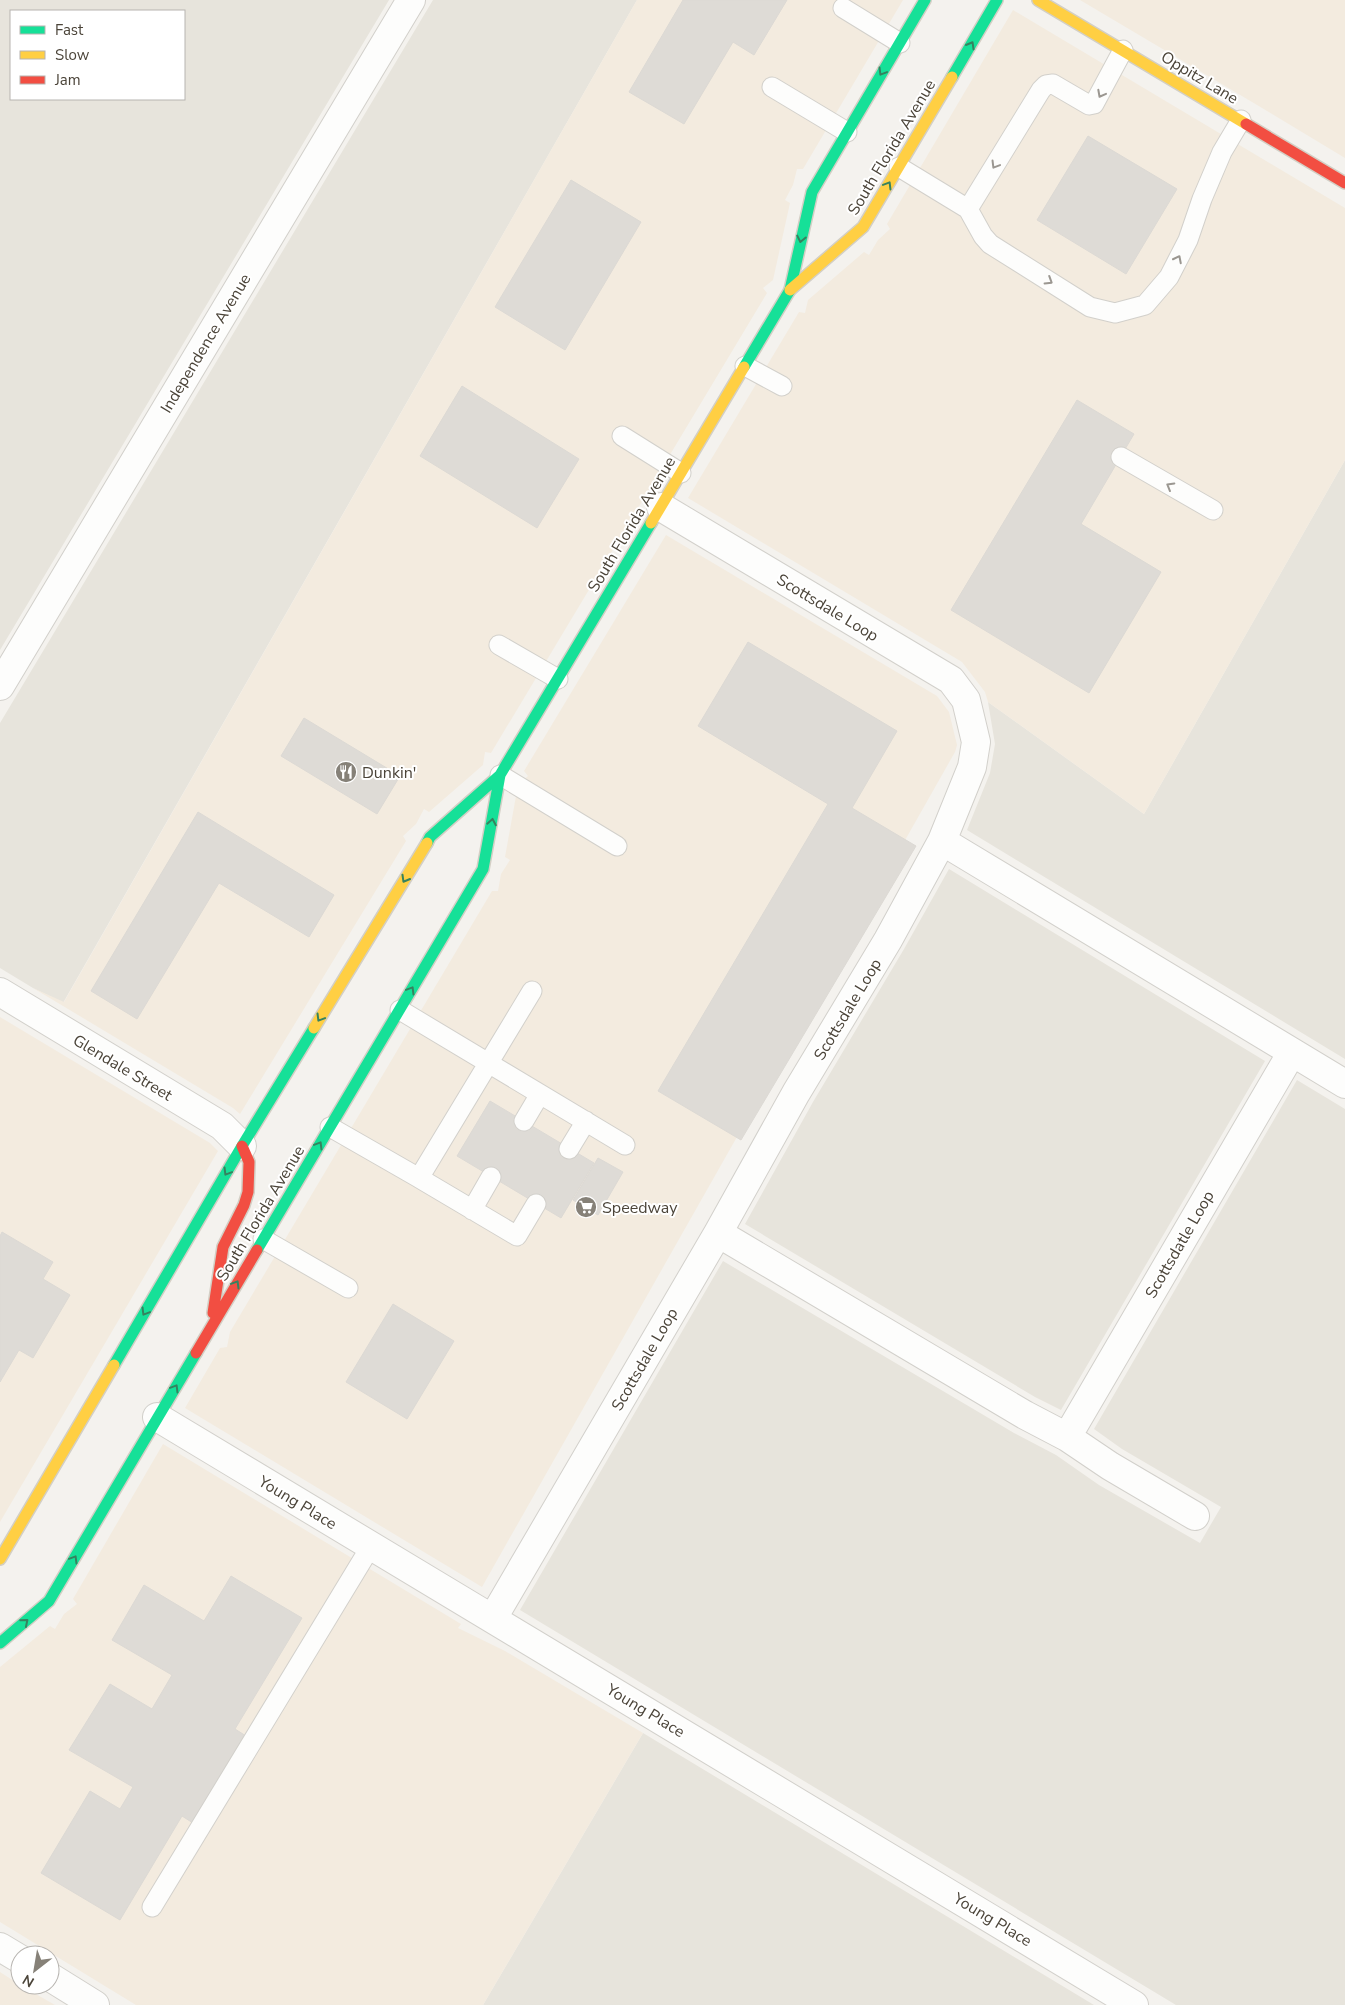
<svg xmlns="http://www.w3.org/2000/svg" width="1345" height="2005" font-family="'Nunito Sans',sans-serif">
	<rect width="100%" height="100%" fill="#f4f2ee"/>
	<path fill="#e7e4dc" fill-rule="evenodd" d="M0 0H389L0 650ZM184 11V99H11V11Z
		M433 0H637L63 1003 33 988 0 968V723Z
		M1345 460V1059L967 830 990 773 995 744 988 702 1144 814Z
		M949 869 1265 1061 1061 1410 1035 1397 745 1224 813 1102 904 949Z
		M1297 1080 1345 1109V2005H1176L520 1610 723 1261 1014 1433 1056 1455 1099 1485 1200 1543 1221 1507 1122 1449 1094 1429Z
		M643 1733 1094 2005H483Z"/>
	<path fill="#f3ebdf" d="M637 0H903L803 169H797L793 185 785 200 790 203 773 280 763 288 767 293 491 753 485 752 483 765 429 812 424 809 416 824 403 836 406 841 240 1114 233 1108 33 988 64 1002Z
		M1080 0H1345V158L1252 102Z
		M1013 10 1345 208V460L1144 814 988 702 985 692 962 662 688 498 799 312 805 313 808 300 864 252 869 255 878 240 890 229 887 224Z
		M666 535 937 696 949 712 957 745 955 752 482 1587 185 1408 220 1348 227 1347 230 1332 492 891H498L501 874 510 860 505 857 518 785 528 776 524 771Z
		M0 1017 210 1143 218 1151 0 1522Z
		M163 1444 461 1624 458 1628 505 1651 643 1733 483 2005H136L0 1922V1667L50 1626 55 1629 64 1614 77 1604 73 1599Z
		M0 1972 20 1985 55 2005H0Z"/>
	<path fill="#dedbd6" stroke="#dcd9d4" d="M683 0H787L754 55 733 42 684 124 629 92Z
		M1088 136 1177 189 1126 274 1037 220Z
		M571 180 641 222 565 350 495 307Z
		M462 386 579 459 537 528 420 456Z
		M1077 400 1134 434 1081 524 1161 572 1089 693 951 610Z
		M748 642 897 731 852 808 916 846 741 1140 658 1091 828 804 698 726Z
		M304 718 400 776 377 814 281 756Z
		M198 812 334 895 309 937 219 883 137 1019 91 991Z
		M490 1101 594 1163 561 1218 457 1156Z
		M598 1158 623 1172 598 1215 573 1200Z
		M2 1232 53 1262 43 1279 70 1295 33 1358 19 1350 0 1382V1236Z
		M393 1304 454 1341 407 1419 346 1382Z
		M231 1576 302 1618 235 1729 246 1736 193 1823 182 1816 120 1920 41 1873 90 1791 120 1809 133 1787 69 1750 110 1684 152 1709 172 1675 112 1640 144 1585 204 1621Z"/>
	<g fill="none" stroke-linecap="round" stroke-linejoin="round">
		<g stroke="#d2d0cb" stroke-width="21">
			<path id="lane" d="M843 8 900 43
				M1123 50 1094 104 1089 105 1053 84 1046 85 1041 90 968 209 983 236 990 244 1090 307 1115 313 1145 305 1169 277 1188 240 1202 199 1222 152 1241 120
				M772 87 847 132
				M899 167 968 209
				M745 366 782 386
				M622 436 681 473
				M1121 457 1213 510
				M499 645 558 679
				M500 775 617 846
				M400 1010 625 1145
				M524 1121 540 1094
				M330 1127 419 1178 532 991
				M569 1149 586 1121
				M419 1178 517 1236 536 1204
				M472 1210 491 1177
				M263 1239 348 1288
				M152 1907 371 1546"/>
		</g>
		<g stroke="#d2d0cb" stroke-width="30">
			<path id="street" d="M0 686 411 0
				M942 841 1345 1084
				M0 992 222 1126 242 1146
				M718 1233 1025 1415 1067 1437 1110 1466 1195 1516
				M157 1417 1134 2005
				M1067 1437 1292 1052
				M493 1618 718 1233 796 1093 888 940 942 841 972 767 976 742 966 700 951 680 661 507
				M0 1947 20 1959
				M50 1977 95 2005"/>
		</g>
		<g stroke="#d3cfc5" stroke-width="14">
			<path id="fast" d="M952 77 997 0
				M744 367 790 290 812 192 925 0
				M427 843 430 837 500 775 651 523
				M257 1250 483 869 500 775
				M114 1365 242 1146 314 1028
				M0 1643 49 1601 196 1353"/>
		</g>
		<g stroke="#d3cfc5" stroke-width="14">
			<path id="slow" d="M1038 0 1246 124
				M790 290 863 227 952 77
				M651 523 744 367
				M314 1028 427 843
				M0 1559 114 1365"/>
		</g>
		<g stroke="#d3cfc5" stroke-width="14">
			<path id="jam" d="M1246 124 1345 183
				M213 1313 223 1247 244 1205 248 1192 249 1162 242 1146
				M196 1353 257 1250"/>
		</g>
		<use href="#lane" stroke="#fdfdfc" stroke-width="19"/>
		<use href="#street" stroke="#fdfdfc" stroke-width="28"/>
		<use href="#fast" stroke="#16e098" stroke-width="11"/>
		<use href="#slow" stroke="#ffcf43" stroke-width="11"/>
		<use href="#jam" stroke="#f24e42" stroke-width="11"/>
	</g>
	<defs><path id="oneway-chevron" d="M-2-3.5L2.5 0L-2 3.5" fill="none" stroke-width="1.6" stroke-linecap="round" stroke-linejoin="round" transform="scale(1.25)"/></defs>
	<g stroke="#36825f">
		<use href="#oneway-chevron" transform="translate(971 45) rotate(-60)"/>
		<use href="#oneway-chevron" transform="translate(882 72) rotate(121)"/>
		<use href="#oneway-chevron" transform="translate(888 185) rotate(-59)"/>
		<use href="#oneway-chevron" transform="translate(801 239) rotate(102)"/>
		<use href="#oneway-chevron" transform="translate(492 822) rotate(-80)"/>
		<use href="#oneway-chevron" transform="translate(405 879) rotate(120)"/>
		<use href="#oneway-chevron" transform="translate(411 990) rotate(-59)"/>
		<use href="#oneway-chevron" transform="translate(320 1018) rotate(121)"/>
		<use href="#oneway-chevron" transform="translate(319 1145) rotate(-59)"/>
		<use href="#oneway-chevron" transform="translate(227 1172) rotate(121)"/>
		<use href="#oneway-chevron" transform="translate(236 1284) rotate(-59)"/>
		<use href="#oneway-chevron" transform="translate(145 1312) rotate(121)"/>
		<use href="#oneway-chevron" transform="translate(175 1388) rotate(-59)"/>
		<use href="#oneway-chevron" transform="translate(74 1559) rotate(-59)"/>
		<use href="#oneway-chevron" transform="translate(25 1622) rotate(-40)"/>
	</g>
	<g stroke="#9b9791">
		<use href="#oneway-chevron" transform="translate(1101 94) rotate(118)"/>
		<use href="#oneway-chevron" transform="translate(995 165) rotate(121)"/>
		<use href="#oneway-chevron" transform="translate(1178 259) rotate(-63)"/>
		<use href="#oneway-chevron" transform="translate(1049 281) rotate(32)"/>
		<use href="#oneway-chevron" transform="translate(1170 486) rotate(-150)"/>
	</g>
	<defs>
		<g id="restaurant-disc" transform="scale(1.125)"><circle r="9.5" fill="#868178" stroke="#fff"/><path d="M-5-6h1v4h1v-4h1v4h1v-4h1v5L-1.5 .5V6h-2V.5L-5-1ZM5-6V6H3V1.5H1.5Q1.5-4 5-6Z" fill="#fff"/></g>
		<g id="supermarket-disc" transform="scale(1.125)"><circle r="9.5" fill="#868178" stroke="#fff"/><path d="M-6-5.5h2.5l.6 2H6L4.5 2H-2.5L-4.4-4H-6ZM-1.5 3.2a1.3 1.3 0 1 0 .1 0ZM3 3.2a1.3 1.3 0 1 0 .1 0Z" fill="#fff"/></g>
	</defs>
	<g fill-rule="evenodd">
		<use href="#restaurant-disc" x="346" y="772"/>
		<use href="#supermarket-disc" x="586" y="1207"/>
	</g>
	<g text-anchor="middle" stroke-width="4" stroke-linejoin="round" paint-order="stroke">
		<g font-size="16" fill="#4b4439" stroke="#fff">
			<text transform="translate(1200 77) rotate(31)" y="6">Oppitz Lane</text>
			<text transform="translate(891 147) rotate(-59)" y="6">South Florida Avenue</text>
			<text transform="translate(205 343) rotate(-59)" y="6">Independence Avenue</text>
			<text transform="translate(631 524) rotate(-59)" y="6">South Florida Avenue</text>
			<text transform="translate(828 607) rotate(31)" y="6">Scottsdale Loop</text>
			<text transform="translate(847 1009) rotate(-59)" y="6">Scottsdale Loop</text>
			<text transform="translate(123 1067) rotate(31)" y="6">Glendale Street</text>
			<text transform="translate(260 1213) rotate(-59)" y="6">South Florida Avenue</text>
			<text transform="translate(1179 1244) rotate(-60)" y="6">Scottsdatle Loop</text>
			<text transform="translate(644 1359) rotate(-60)" y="6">Scottsdale Loop</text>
			<text transform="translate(298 1502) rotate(31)" y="6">Young Place</text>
			<text transform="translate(646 1710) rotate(31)" y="6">Young Place</text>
			<text transform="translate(993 1919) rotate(31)" y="6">Young Place</text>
		</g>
		<g font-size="16" fill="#4b4439" stroke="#fff" text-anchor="start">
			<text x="362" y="778">Dunkin'</text>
			<text x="602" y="1213">Speedway</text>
		</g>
	</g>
	<rect x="10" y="10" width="175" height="90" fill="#ffffff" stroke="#b7b4b0"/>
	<rect x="20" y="26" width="25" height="8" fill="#16e098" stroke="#b7b4b0"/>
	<text x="55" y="35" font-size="15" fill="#4b4439">Fast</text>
	<rect x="20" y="51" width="25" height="8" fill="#ffcf43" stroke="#b7b4b0"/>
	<text x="55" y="60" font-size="15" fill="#4b4439">Slow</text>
	<rect x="20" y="76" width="25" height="8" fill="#f24e42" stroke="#b7b4b0"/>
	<text x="55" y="85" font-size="15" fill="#4b4439">Jam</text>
	<g transform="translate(35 1970) rotate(211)"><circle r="24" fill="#ffffff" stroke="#b7b4b0"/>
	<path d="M0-4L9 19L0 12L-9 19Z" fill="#868178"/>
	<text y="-8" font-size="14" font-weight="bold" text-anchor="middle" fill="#4b4439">N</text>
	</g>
</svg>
